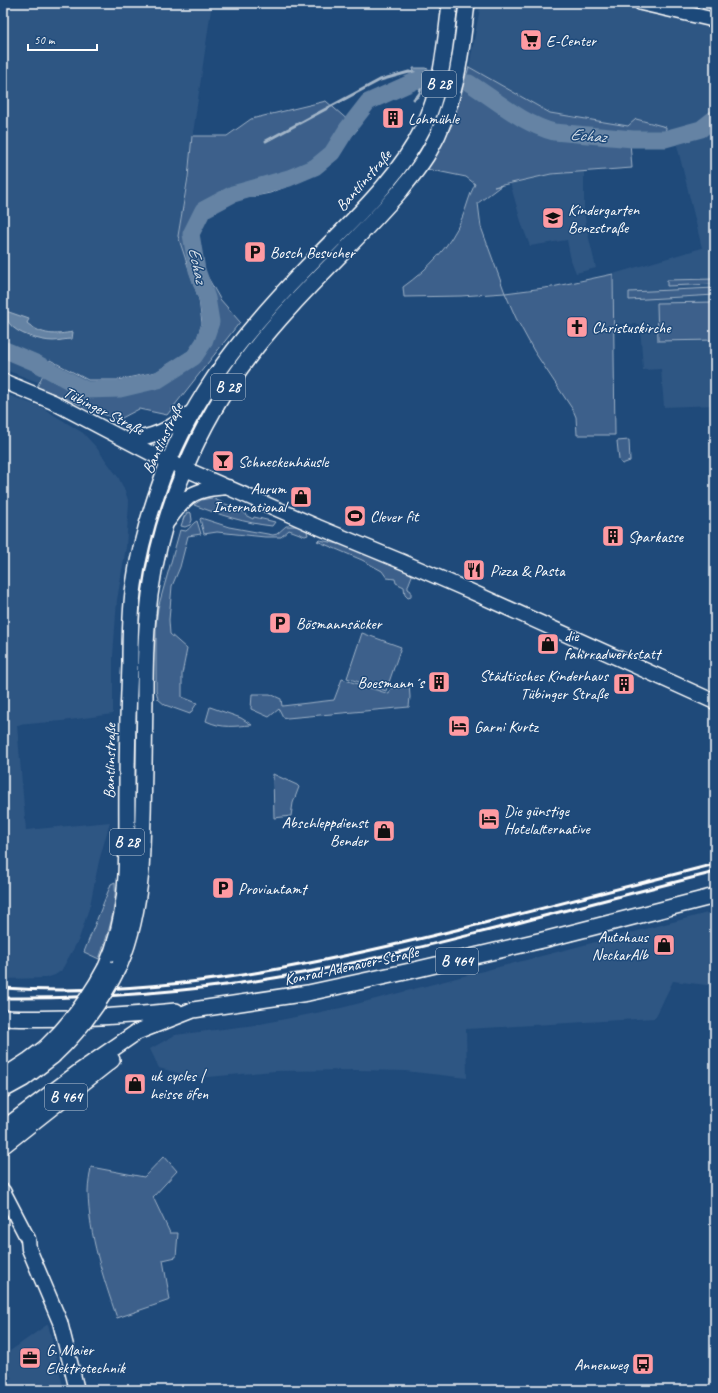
<svg xmlns="http://www.w3.org/2000/svg" width="718" height="1393" font-family="Caveat,sans-serif">
	<rect width="100%" height="100%" fill="#1f4a7a"/>
	<filter id="ink" filterUnits="userSpaceOnUse"><feTurbulence type="fractalNoise" baseFrequency=".025" numOctaves="2"/><feDisplacementMap in="SourceGraphic" scale="8" xChannelSelector="R" yChannelSelector="G"/><feConvolveMatrix kernelMatrix="1 2 1 2 8 2 1 2 1" color-interpolation-filters="sRGB"/></filter>
	<g filter="url(#ink)">
		<path fill="#2e5683" d="M3 3H212L178 236 198 300 202 323 197 339 189 351 155 372 118 380H88L50 360 38 382 3 369Z
			M481 3H715V116L700 127 665 137 666 127 628 126 550 113 469 67Z
			M715 120V405L664 407 661 369 643 370 640 324H614L613 274 702 248 675 137 701 131Z
			M584 172V211L587 230 596 268 576 273 571 260 567 240 530 246 522 225 510 183 551 174Z
			M3 393 41 407 83 433 96 447 118 477 125 491 129 503 126 547 117 600 113 656V714L62 721 17 725 26 830 110 822 99 861 90 905 79 939 61 971 55 975 46 978 3 979Z
			M715 911V986L673 981 655 1018 466 1029 467 1078 405 1071 357 1070 275 1071 197 1078 159 1068 150 1049 175 1035 255 1025 341 1008Z
			M48 1324 64 1390H3V1384L12 1378 8 1373 11 1372 3 1360V1356Z"/>
		<path fill="#3c618b" stroke="#9eb0c5" d="M469 67 550 113 628 126 636 119 666 127 665 140 630 142 632 168 551 174 494 187 502 185 478 203 481 227 505 293 552 287 613 274 615 435H577L576 417 573 410 534 351 516 318 505 293 461 296 404 297 403 287C428 269 450 247 462 218 467 207 469 195 475 184L466 177 427 169 440 148 452 124Z
			M326 101 358 129 342 147 308 178 270 193 226 202 204 217 198 238 202 267 220 299 240 322 167 415 139 409 118 420 37 387 50 360 88 380H118L156 372 189 351 197 339 202 323 199 300 178 236 188 177 192 136H227L251 119Z
			M715 279V284L667 286V280Z
			M715 288V295L629 300V292Z
			M715 302V340L658 341 657 303Z
			M629 440 630 461 622 464 619 460 617 441Z
			M212 498 246 513 245 515 253 519 254 517 275 522 272 526C245 523 220 515 194 505L201 500Z
			M188 512 191 513 192 520 190 525 185 527 181 526 184 517Z
			M201 518 229 527 273 535 277 534 286 526H297L307 531 308 535 305 536 289 530 281 537H265L217 532 204 534 200 519Z
			M197 521 201 534 188 536 180 567 172 586 169 620 170 634 187 649 182 674V697L197 703 190 714 165 705 158 699 156 690V625L158 608 180 530 186 531C191 528 192 523 197 521Z
			M320 540 348 546 413 573 408 586V589L411 591V597L408 598 405 595 404 587 396 583 395 579 387 578 382 571 362 560 317 541Z
			M362 633 401 647 386 691 347 678Z
			M342 679 389 694 391 688H399L409 684 410 697 409 707 287 718 283 717 279 709 269 717 251 709 252 694H270L281 699 282 706 334 700Z
			M210 707 241 718 252 725C234 726 223 729 206 721Z
			M273 774 297 785 299 787 293 803 291 816 274 818Z
			M115 882C117 908 108 934 99 959L84 952 111 884Z
			M164 1156 177 1171 153 1197 170 1233H178L176 1257 163 1260 170 1300 117 1318C103 1277 89 1236 88 1192 88 1184 90 1175 91 1167L144 1177Z"/>
		<path fill="#6583a4" stroke="#a3b5c8" d="M413 68H425L431 70V77L425 89 417 85Z
			M6 311 29 319 27 323C43 336 55 335 73 332L72 339C65 339 59 341 53 341 41 341 16 334 9 323 7 320 7 314 6 311Z"/>
		<g fill="none" stroke-linecap="round" stroke-linejoin="round">
			<path stroke="#a3b5c8" stroke-width="3" d="M414 99C420 95 421 92 421 85
				M266 141 380 80 409 72 415 73"/>
			<path stroke="#6583a4" stroke-width="17" d="M469 83C498 101 521 123 554 132L633 139H665L701 129 715 118
				M3 349 36 363 86 390 120 389 158 380 194 357 204 342 211 322 207 298 197 270 191 234 203 210 233 194 289 178 315 167 332 153 347 129 368 102 415 81 431 77"/>
			<g stroke="#fff" stroke-width="17">
				<path id="secondary" d="M641 3 715 20
					M3 381 53 402 156 456 318 527 403 562 470 591 715 702
					M125 440C154 438 170 429 192 412
					M168 521C187 494 194 489 228 487
					M3 1191 28 1239 29 1249 60 1322 77 1390"/>
			</g>
			<g stroke="#fff" stroke-width="18">
				<path id="primary" d="M120 964C133 934 138 903 141 871 144 812 144 754 145 695 145 662 146 628 150 595 162 508 198 424 251 354 296 295 353 246 401 190 411 177 422 165 430 150 456 105 461 54 467 3
					M106 967C132 910 126 848 127 788 127 747 128 706 130 665 130 638 130 611 134 585 139 548 150 511 163 476 194 393 246 330 307 267 348 224 397 181 423 128 442 88 445 46 450 3
					M3 1018C61 1020 118 1017 176 1011
					M3 1077 29 1060 45 1048
					M3 1090 23 1079 53 1056
					M3 1129 79 1072 137 1032 193 1010 308 993 410 971 547 939 715 896
					M3 1146 112 1060"/>
			</g>
			<use href="#secondary" stroke="#1f4a7a" stroke-width="14"/>
			<use href="#primary" stroke="#1f4a7a" stroke-width="15"/>
			<path stroke="#fff" stroke-width="3" d="M3 988C170 999 335 961 496 920 569 901 642 882 715 864
				M3 998C105 999 208 991 308 972 377 959 445 941 514 924 581 906 648 889 715 872"/>
			<g stroke="#fff" stroke-width="18" stroke-linecap="butt">
				<path id="primary-bridge" d="M45 1048C70 1024 90 998 106 967
					M53 1056C82 1029 103 999 120 964"/>
			</g>
			<use href="#primary-bridge" stroke="#1f4a7a" stroke-width="15"/>
		</g>
	</g>
	<defs>
		<g id="supermarket-square" transform="scale(1.15)"><rect x="-9" y="-9" width="18" height="18" rx="4" fill="#ff9aa2" stroke="#1f4a7a"/><path d="M-6-5.5h2.5l.6 2H6L4.5 2H-2.5L-4.4-4H-6ZM-1.5 3.2a1.3 1.3 0 1 0 .1 0ZM3 3.2a1.3 1.3 0 1 0 .1 0Z" fill="#111"/></g>
		<g id="building-square" transform="scale(1.15)"><rect x="-9" y="-9" width="18" height="18" rx="4" fill="#ff9aa2" stroke="#1f4a7a"/><path d="M-4-6H4V6H1V3H-1V6H-4ZM-2.5-4.3h1.7v1.8h-1.7ZM.8-4.3h1.7v1.8H.8ZM-2.5-1h1.7V.8h-1.7ZM.8-1h1.7V.8H.8Z" fill="#111"/></g>
		<g id="school-square" transform="scale(1.15)"><rect x="-9" y="-9" width="18" height="18" rx="4" fill="#ff9aa2" stroke="#1f4a7a"/><path d="M0-5L7-2L0 1L-7-2ZM-4 1L0 2.5L4 1V4Q0 6-4 4Z" fill="#111"/></g>
		<g id="parking-square" transform="scale(1.15)"><rect x="-9" y="-9" width="18" height="18" rx="4" fill="#ff9aa2" stroke="#1f4a7a"/><path d="M-3.5-5.5H1a3.5 3.5 0 0 1 0 7H-1V5.5H-3.5ZM-1-3.4V-.6H.8a1.4 1.4 0 0 0 0-2.8Z" fill="#111"/></g>
		<g id="church-square" transform="scale(1.15)"><rect x="-9" y="-9" width="18" height="18" rx="4" fill="#ff9aa2" stroke="#1f4a7a"/><path d="M-1.2-6h2.4v3.5h3.3v2.4h-3.3V6h-2.4V-.1h-3.3v-2.4h3.3Z" fill="#111"/></g>
		<g id="bar-square" transform="scale(1.15)"><rect x="-9" y="-9" width="18" height="18" rx="4" fill="#ff9aa2" stroke="#1f4a7a"/><path d="M-6-5H6L.8 .8V4.5H3.5V6h-7V4.5H-.8V.8Z" fill="#111"/></g>
		<g id="shop-square" transform="scale(1.15)"><rect x="-9" y="-9" width="18" height="18" rx="4" fill="#ff9aa2" stroke="#1f4a7a"/><path d="M-5-2.5h2.3a2.7 3.5 0 0 1 5.4 0H5L5.5 6h-11ZM-1.5-2.5h3a1.5 2.3 0 0 0-3 0Z" fill="#111"/></g>
		<g id="stadium-square" transform="scale(1.15)"><rect x="-9" y="-9" width="18" height="18" rx="4" fill="#ff9aa2" stroke="#1f4a7a"/><path d="M0-5a6.5 5 0 1 0 0 10a6.5 5 0 1 0 0-10ZM-3.5-1.8h7v3.6h-7Z" fill="#111"/></g>
		<g id="restaurant-square" transform="scale(1.15)"><rect x="-9" y="-9" width="18" height="18" rx="4" fill="#ff9aa2" stroke="#1f4a7a"/><path d="M-5-6h1v4h1v-4h1v4h1v-4h1v5L-1.5 .5V6h-2V.5L-5-1ZM5-6V6H3V1.5H1.5Q1.5-4 5-6Z" fill="#111"/></g>
		<g id="hotel-square" transform="scale(1.15)"><rect x="-9" y="-9" width="18" height="18" rx="4" fill="#ff9aa2" stroke="#1f4a7a"/><path d="M-6-4.5h1.5V1H6V5H4.5V3h-9V5H-6ZM-4 0a1.8 1.8 0 1 1 3.6 0ZM.5 0V-2.5h3Q6-2.5 6 0Z" fill="#111"/></g>
		<g id="office-square" transform="scale(1.15)"><rect x="-9" y="-9" width="18" height="18" rx="4" fill="#ff9aa2" stroke="#1f4a7a"/><path d="M-6-3h4V-5.5h4V-3h4V5H-6ZM-1-4.5V-3h2v-1.5ZM-6 0V1H6V0Z" fill="#111"/></g>
		<g id="bus-square" transform="scale(1.15)"><rect x="-9" y="-9" width="18" height="18" rx="4" fill="#ff9aa2" stroke="#1f4a7a"/><path d="M-5-6H5V4H4V6H2V4H-2V6H-4V4H-5ZM-3.5-4V0h7V-4ZM-3.5 1.2v1.5H-2V1.2ZM2 1.2v1.5H3.5V1.2Z" fill="#111"/></g>
	</defs>
	<g fill-rule="evenodd">
		<use href="#supermarket-square" x="531" y="40"/>
		<use href="#building-square" x="393" y="118"/>
		<use href="#school-square" x="553" y="218"/>
		<use href="#parking-square" x="255" y="252"/>
		<use href="#church-square" x="577" y="327"/>
		<use href="#bar-square" x="223" y="461"/>
		<use href="#shop-square" x="301" y="497"/>
		<use href="#stadium-square" x="355" y="516"/>
		<use href="#building-square" x="613" y="536"/>
		<use href="#restaurant-square" x="474" y="570"/>
		<use href="#parking-square" x="280" y="623"/>
		<use href="#shop-square" x="548" y="644"/>
		<use href="#building-square" x="439" y="682"/>
		<use href="#building-square" x="624" y="684"/>
		<use href="#hotel-square" x="459" y="726"/>
		<use href="#hotel-square" x="489" y="819"/>
		<use href="#shop-square" x="384" y="831"/>
		<use href="#parking-square" x="223" y="888"/>
		<use href="#shop-square" x="664" y="945"/>
		<use href="#shop-square" x="135" y="1084"/>
		<use href="#office-square" x="30" y="1358"/>
		<use href="#bus-square" x="643" y="1364"/>
	</g>
	<g text-anchor="middle" stroke-width="3" stroke-linejoin="round" paint-order="stroke">
		<g fill="#1f4a7a" stroke="#bcc9d7" stroke-width="1">
			<rect x="422" y="71" width="34" height="26" rx="3"/>
			<rect x="211" y="374" width="34" height="26" rx="3"/>
			<rect x="110" y="829" width="34" height="26" rx="3"/>
			<rect x="436" y="948" width="42" height="26" rx="3"/>
			<rect x="45" y="1084" width="42" height="26" rx="3"/>
		</g>
		<g font-size="15" font-weight="bold" fill="#fff">
			<text x="439" y="89">B 28</text>
			<text x="228" y="392">B 28</text>
			<text x="127" y="847">B 28</text>
			<text x="457" y="966">B 464</text>
			<text x="66" y="1102">B 464</text>
		</g>
		<g font-size="16" fill="#fff" stroke="#1f4a7a" text-anchor="start">
			<text x="546" y="46">E-Center</text>
			<text x="408" y="124">Lohmühle</text>
			<text x="568" y="215">Kindergarten<tspan x="568" dy="18">Benzstraße</tspan></text>
			<text x="270" y="258">Bosch Besucher</text>
			<text x="592" y="333">Christuskirche</text>
			<text x="238" y="467">Schneckenhäusle</text>
			<text x="286" y="494" text-anchor="end">Aurum<tspan x="286" dy="18">International</tspan></text>
			<text x="370" y="522">Clever fit</text>
			<text x="628" y="542">Sparkasse</text>
			<text x="490" y="576">Pizza &amp; Pasta</text>
			<text x="296" y="629">Bösmannsäcker</text>
			<text x="564" y="641">die<tspan x="564" dy="18">fahrradwerkstatt</tspan></text>
			<text x="608" y="681" text-anchor="end">Städtisches Kinderhaus<tspan x="608" dy="18">Tübinger Straße</tspan></text>
			<text x="424" y="688" text-anchor="end">Boesmann´s</text>
			<text x="474" y="732">Garni Kurtz</text>
			<text x="504" y="816">Die günstige<tspan x="504" dy="18">Hotelalternative</tspan></text>
			<text x="368" y="828" text-anchor="end">Abschleppdienst<tspan x="368" dy="18">Bender</tspan></text>
			<text x="238" y="894">Proviantamt</text>
			<text x="648" y="942" text-anchor="end">Autohaus<tspan x="648" dy="18">NeckarAlb</tspan></text>
			<text x="150" y="1081">uk cycles |<tspan x="150" dy="18">heisse öfen</tspan></text>
			<text x="46" y="1355">G. Maier<tspan x="46" dy="18">Elektrotechnik</tspan></text>
			<text x="628" y="1370" text-anchor="end">Annenweg</text>
		</g>
		<g font-size="16" fill="#fff" stroke="#1f4a7a">
			<text transform="translate(363 180) rotate(-49)" y="6">Bantlinstraße</text>
			<text transform="translate(104 410) rotate(27)" y="6">Tübinger Straße</text>
			<text transform="translate(162 438) rotate(-65)" y="6">Bantlinstraße</text>
			<text transform="translate(109 761) rotate(-89)" y="6">Bantlinstraße</text>
			<text transform="translate(351 965) rotate(-12)" y="6">Konrad-Adenauer-Straße</text>
		</g>
		<g font-size="17" font-style="italic" fill="#d8e0e8" stroke="#1f4a7a">
			<text transform="translate(588 135) rotate(5)" y="6">Echaz</text>
			<text transform="translate(198 265) rotate(78)" y="6">Echaz</text>
		</g>
	</g>
	<rect width="718" height="1393" fill="none" stroke="#1f4a7a" stroke-width="16"/>
	<rect x="8" y="8" width="702" height="1377" fill="none" stroke="#fff" stroke-width="1.5" filter="url(#ink)"/>
	<path d="M28 44v6h69v-6" fill="none" stroke="#ffffff" stroke-width="2"/>
	<text x="34" y="44" font-size="12" fill="#ffffff" stroke="#1f4a7a" stroke-width="3" paint-order="stroke">50 m</text>
</svg>
